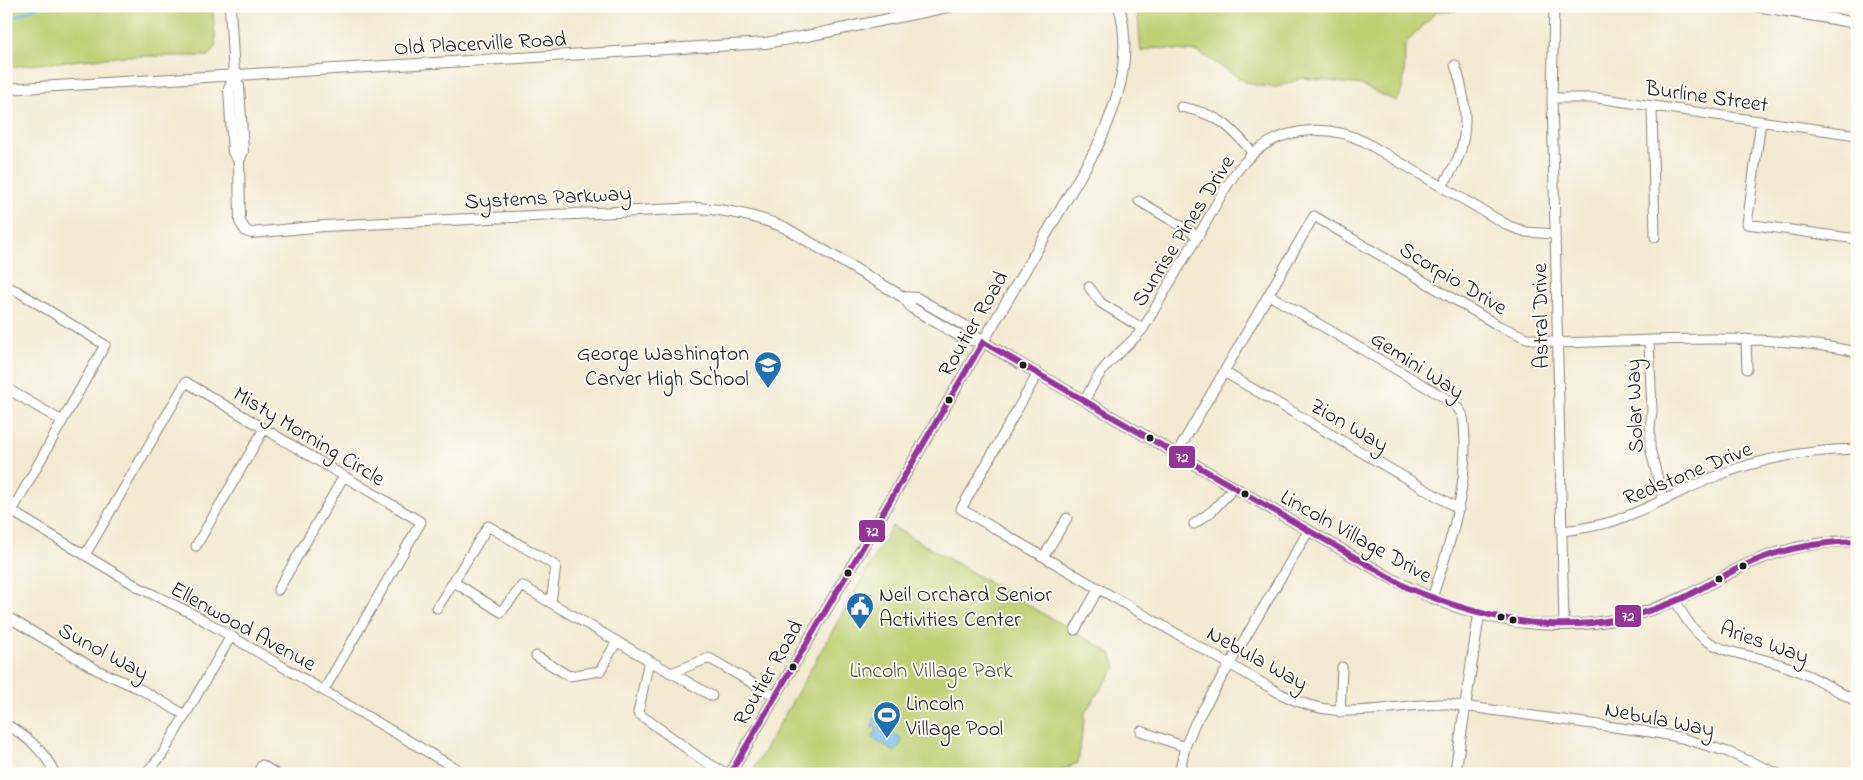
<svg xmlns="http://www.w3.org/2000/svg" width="1863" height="780" font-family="'Indie Flower',sans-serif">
	<rect width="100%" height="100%" fill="#fdfcf7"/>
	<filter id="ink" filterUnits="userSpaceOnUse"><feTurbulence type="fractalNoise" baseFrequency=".02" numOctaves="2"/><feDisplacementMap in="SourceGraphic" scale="10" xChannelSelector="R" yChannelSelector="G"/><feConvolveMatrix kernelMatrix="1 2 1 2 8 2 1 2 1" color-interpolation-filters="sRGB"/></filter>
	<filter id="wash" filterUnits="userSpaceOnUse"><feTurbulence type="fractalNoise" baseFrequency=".0096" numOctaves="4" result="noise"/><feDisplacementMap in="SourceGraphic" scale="20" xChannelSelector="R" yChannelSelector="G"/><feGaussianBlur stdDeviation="1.12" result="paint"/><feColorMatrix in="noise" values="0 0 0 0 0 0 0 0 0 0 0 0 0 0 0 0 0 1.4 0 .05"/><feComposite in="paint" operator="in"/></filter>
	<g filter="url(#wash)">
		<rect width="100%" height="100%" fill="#f2e9d2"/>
		<path fill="#bfd073" stroke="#6e7648" d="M6 6H212L216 45 209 56H126L6 67Z
			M1137 6H1456V11H1437L1405 44C1404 59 1407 91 1396 101L1361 85 1303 78 1277 87 1259 86 1246 82 1198 52 1154 48 1141 52Z
			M892 526 1111 653 1116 667 1085 712 1078 763 1051 774H751Z"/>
		<path fill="#72bbea" stroke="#476c83" d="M879 716H885L892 719 886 729 903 739 895 752 872 738 878 727 872 728 874 719Z"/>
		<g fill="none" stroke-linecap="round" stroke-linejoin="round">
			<path stroke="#72bbea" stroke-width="2.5" d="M6 20 41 6"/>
		</g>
	</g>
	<g filter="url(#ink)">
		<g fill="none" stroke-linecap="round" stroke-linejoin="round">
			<g stroke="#878277" stroke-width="11">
				<path id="minor" d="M1554 6 1552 98 1564 625
					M1552 98H1597L1857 135
					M1652 106 1655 237
					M1181 107C1218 114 1229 125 1253 153
					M1761 121 1747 224 1857 239
					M1442 187C1448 176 1456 165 1460 153 1469 125 1465 92 1455 65
					M1139 201 1198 236
					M6 286 17 291 105 345 12 511
					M1089 287 1101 303 1143 329
					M1269 295 1452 402C1456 406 1459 409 1462 414 1465 422 1464 432 1465 441 1466 496 1449 547 1432 598
					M1746 339 1747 369
					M1649 341 1652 411 1650 428V448L1663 499
					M1224 372 1459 509
					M1038 373 961 509 1281 694C1344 726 1384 703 1448 704L1657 733 1682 738 1728 752 1779 774
					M6 388 62 421
					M1085 400C1091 388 1097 376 1106 366 1118 353 1131 343 1143 329 1162 296 1181 263 1201 231 1214 209 1225 185 1241 166 1272 128 1323 121 1365 142L1509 226 1526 232 1555 234
					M1177 453 1314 216 1499 326 1527 338 1558 343C1657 341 1759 331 1857 352
					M6 508 140 588 195 615 465 774
					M1194 524 1212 511 1235 487
					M1562 531C1580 529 1597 526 1614 521 1650 508 1684 489 1719 475 1763 458 1810 450 1857 449
					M196 546 264 429
					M85 555 186 382 421 522 324 690
					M1044 556 1067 518
					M454 582 501 612 522 586 671 673 709 658 775 696
					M278 590 344 476
					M1676 601C1703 658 1733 648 1785 666 1811 675 1833 688 1857 702
					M437 608 488 526 556 566 551 602
					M6 616 97 670 142 690 185 715
					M1075 630 1099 588
					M536 656 569 676 600 671 617 641
					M649 660 638 713 704 761 728 774
					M672 673 712 696
					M1340 712 1342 667
					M6 724C27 737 45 751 55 774
					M1141 731 1185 747
					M145 774 162 755 231 636
					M257 774 262 765 276 774
					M1179 774 1185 747 1195 723 1309 530"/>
			</g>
			<g stroke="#878277" stroke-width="12">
				<path id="tertiary" d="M230 6 234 75 229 89 233 152 239 161
					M1757 6 1857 23
					M234 75 239 86 243 151 239 161 240 222 246 231 251 233 324 226 699 208C729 210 756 216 784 227L903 297 912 308 963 338 983 342
					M6 89 765 43 807 36 952 6
					M903 297 917 298 967 327 983 342 1389 577C1483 628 1583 644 1683 597 1706 587 1727 573 1750 563 1784 548 1820 541 1857 541
					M730 774 1096 149C1118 104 1133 56 1119 6
					M1455 774 1479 615"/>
			</g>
			<use href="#minor" stroke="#fff" stroke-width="9"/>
			<use href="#tertiary" stroke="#fff" stroke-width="10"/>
			<g stroke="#fdfcf7" stroke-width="10">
				<path id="bus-1" d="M730 774 983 342 1408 588C1503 627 1586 641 1683 598 1703 588 1722 576 1743 566 1779 549 1817 542 1857 541"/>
			</g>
			<use href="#bus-1" stroke="#953497" stroke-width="6"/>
		</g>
	</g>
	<defs>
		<g id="school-pin" transform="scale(1.4375)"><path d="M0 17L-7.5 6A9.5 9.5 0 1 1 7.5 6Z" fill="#1f6fb2" stroke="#fdfcf7"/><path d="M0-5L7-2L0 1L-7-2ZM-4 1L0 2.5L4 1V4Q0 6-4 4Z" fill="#fff"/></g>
		<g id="civic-pin" transform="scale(1.4375)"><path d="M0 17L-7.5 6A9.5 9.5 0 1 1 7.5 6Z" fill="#1f6fb2" stroke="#fdfcf7"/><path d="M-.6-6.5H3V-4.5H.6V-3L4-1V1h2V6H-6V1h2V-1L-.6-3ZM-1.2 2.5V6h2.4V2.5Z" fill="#fff"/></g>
		<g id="stadium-pin" transform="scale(1.4375)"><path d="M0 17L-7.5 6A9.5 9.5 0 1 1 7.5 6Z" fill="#1f6fb2" stroke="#fdfcf7"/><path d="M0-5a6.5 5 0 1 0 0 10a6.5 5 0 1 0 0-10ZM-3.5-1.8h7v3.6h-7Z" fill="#fff"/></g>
	</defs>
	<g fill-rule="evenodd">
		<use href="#school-pin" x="768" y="365"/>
		<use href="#civic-pin" x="860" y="606"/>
		<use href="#stadium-pin" x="887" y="715"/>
	</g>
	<g fill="#1c1c1c" stroke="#fdfcf7" stroke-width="2">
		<circle cx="1023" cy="365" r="4.5"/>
		<circle cx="949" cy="400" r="4.5"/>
		<circle cx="1150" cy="438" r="4.5"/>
		<circle cx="1245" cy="494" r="4.5"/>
		<circle cx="1743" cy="566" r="4.5"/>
		<circle cx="848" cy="573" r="4.5"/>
		<circle cx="1719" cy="579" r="4.5"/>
		<circle cx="1501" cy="617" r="4.5"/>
		<circle cx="1513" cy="620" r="4.5"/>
		<circle cx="793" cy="667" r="4.5"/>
	</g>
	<g text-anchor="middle" stroke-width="4" stroke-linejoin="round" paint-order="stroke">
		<g font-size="22" fill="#1c1c1c" stroke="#fdfcf7">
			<text transform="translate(480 42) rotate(-3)" y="8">Old Placerville Road</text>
			<text transform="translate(1707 95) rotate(8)" y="8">Burline Street</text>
			<text transform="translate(548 196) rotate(-3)" y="8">Systems Parkway</text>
			<text transform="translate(1182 230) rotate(-58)" y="8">Sunrise Pines Drive</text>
			<text transform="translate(1454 277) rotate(31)" y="8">Scorpio Drive</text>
			<text transform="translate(1539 316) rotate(-91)" y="8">Astral Drive</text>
			<text transform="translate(972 323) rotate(-60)" y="8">Routier Road</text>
			<text transform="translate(1418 364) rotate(33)" y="8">Gemini Way</text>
			<text transform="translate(1633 406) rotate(-92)" y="8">Solar Way</text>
			<text transform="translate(1350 424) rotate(30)" y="8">Zion Way</text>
			<text transform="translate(310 435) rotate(31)" y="8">Misty Morning Circle</text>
			<text transform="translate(1687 472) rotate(-22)" y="8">Redstone Drive</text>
			<text transform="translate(1357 535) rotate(29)" y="8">Lincoln Village Drive</text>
			<text transform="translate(244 625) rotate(29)" y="8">Ellenwood Avenue</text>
			<text transform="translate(1765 641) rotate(19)" y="8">Aries Way</text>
			<text transform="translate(104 650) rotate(28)" y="8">Sunol Way</text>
			<text transform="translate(1258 657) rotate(29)" y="8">Nebula Way</text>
			<text transform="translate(767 672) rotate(-60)" y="8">Routier Road</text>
			<text transform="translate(1660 718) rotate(11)" y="8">Nebula Way</text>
		</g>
		<g font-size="22" fill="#1c1c1c" stroke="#fdfcf7" text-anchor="start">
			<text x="749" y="360" text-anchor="end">George Washington<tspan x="749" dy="25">Carver High School</tspan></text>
			<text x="879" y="601">Neil Orchard Senior<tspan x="879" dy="25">Activities Center</tspan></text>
			<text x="906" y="710">Lincoln<tspan x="906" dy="25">Village Pool</tspan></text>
		</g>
		<g font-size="22" fill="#555b3a" stroke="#fdfcf7">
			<text x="931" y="677">Lincoln Village Park</text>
		</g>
	</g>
	<g stroke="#fdfcf7" stroke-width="2">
		<rect x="1168" y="445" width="28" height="24" rx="5" fill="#953497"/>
		<rect x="858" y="519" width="28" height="24" rx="5" fill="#953497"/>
		<rect x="1614" y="604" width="28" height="24" rx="5" fill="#953497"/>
	</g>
	<g font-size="14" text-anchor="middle" font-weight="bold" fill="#fff">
		<text x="1182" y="462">72</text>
		<text x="872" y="536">72</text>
		<text x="1628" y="621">72</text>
	</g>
	<rect width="1863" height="780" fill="none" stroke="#fdfcf7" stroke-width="25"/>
</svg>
